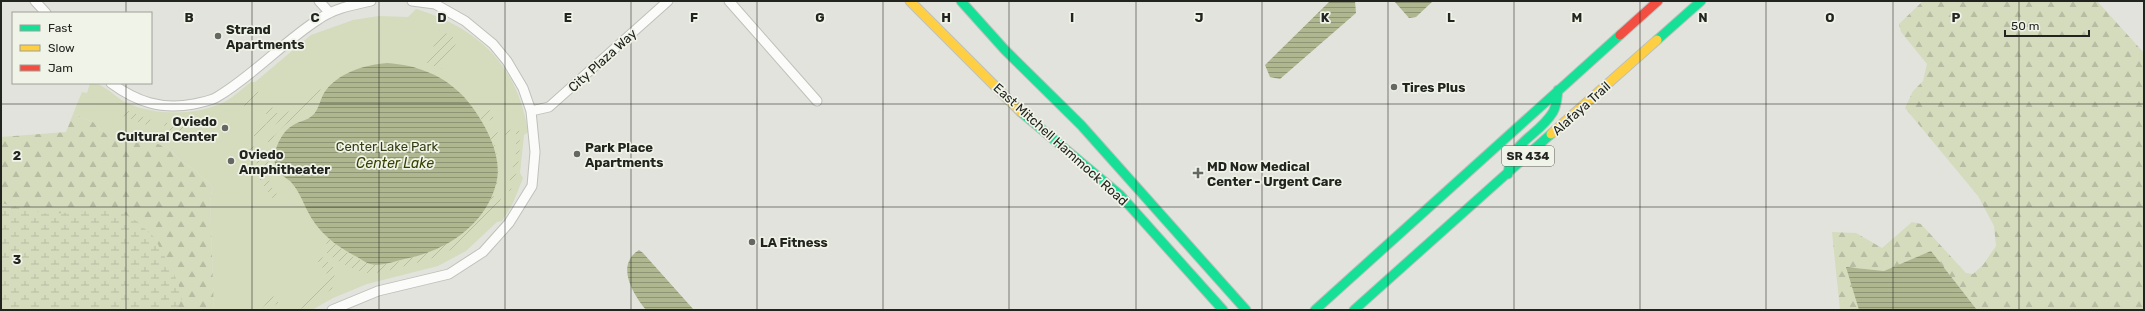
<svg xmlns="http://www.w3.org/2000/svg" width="2145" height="311" font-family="Rubik,sans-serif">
	<defs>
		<pattern id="forest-firs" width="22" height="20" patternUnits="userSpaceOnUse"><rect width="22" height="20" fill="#d4dcbd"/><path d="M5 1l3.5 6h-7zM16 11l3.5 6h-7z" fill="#b6bda2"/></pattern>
		<pattern id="wetland-marsh" width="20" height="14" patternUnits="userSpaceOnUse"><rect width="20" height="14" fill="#d4dcbd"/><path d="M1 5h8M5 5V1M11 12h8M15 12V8" fill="none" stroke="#b6bda2"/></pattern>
		<pattern id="garden-furrows" width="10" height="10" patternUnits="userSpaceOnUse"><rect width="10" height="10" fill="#d4dcbd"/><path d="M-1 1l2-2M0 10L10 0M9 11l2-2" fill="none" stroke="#b6bda2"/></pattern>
		<pattern id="water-rules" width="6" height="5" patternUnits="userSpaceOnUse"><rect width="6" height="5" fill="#aeb790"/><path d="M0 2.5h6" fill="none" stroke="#8d9575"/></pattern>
	</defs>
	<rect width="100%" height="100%" fill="#e2e3dd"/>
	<path fill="#d4dcbd" d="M416 9C479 28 518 66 528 132L524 135 520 173 523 178 513 203 502 221 497 222 466 251 438 266 367 284 333 298 312 310H214L210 200 213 187 197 172 181 161 168 148 143 138 111 139 93 122 73 114 82 92 87 93 90 83C105 83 114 97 127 103 156 116 198 116 226 101 235 96 243 88 251 82H255L311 35 353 20 379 16 408 17Z"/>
	<path fill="url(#forest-firs)" d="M1923 1H2097L2144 53V310H1977L1931 252 1884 271 1847 267 1859 310H1840L1832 232 1856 233 1882 248 1912 222 1921 224 1966 273 1973 274 1983 265 1996 246 1994 226 1978 196 1905 108 1913 91 1923 81 1927 64 1901 32 1899 24Z
		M73 114 93 122 111 139 143 138 168 148 181 161 197 172 213 187 210 200 214 310H1V137L66 132Z"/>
	<path fill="url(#wetland-marsh)" d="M1 203 48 214 117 209 136 221 154 237 174 274 183 296 177 310H1Z"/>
	<path fill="url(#garden-furrows)" d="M440 30 458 40 441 69 427 63Z
		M317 86 321 90C311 114 281 120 270 143L264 140 283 115 305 101Z
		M256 89 262 96 247 109 241 101Z
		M272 107 279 115 260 139 252 135 267 123 266 112Z
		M123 109 154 121 147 125 120 115Z
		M489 109 494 118 484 123 479 116Z
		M210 119 199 124 198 126 190 125 186 135 169 134 164 126 166 123 195 120 198 122Z
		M519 128C521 150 519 171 510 192L508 188 516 154V132L493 138C498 158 502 177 493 196L502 200C477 241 446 257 401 267 391 270 378 274 368 273 351 270 337 261 324 251L328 238C337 246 359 263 372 264 392 266 421 256 438 246 448 240 460 235 470 228 498 205 503 165 489 134Z
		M248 144 266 152 252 157 247 145Z
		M268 157 269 174 258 169 256 161Z
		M256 174 270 181 273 190 279 196 272 198Z
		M321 256 333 267 335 279 332 289 299 310H291L326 280 327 274 317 260Z
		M273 296 279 303 261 310 271 297Z"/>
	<path fill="url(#water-rules)" d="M1330 1H1355L1356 13 1280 79 1270 77 1265 65Z
		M1394 1H1433L1416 17 1409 18Z
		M387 63C417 65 444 75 465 98 483 119 504 155 496 184 486 224 447 250 409 258 398 260 382 267 370 264 367 263 362 260 359 258 337 247 318 233 307 210 302 200 299 191 291 182 287 178 280 175 277 169 270 157 279 136 289 128 297 121 308 121 314 114 319 108 320 100 324 93 337 73 364 65 387 63Z
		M639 250 643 253 694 310H646C633 294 615 265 639 250Z
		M1931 251 1977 310H1859L1846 267 1884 271Z"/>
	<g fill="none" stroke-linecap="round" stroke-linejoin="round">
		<g stroke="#bec0bb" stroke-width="11">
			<path id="street" d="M35 1 46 13
				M319 1 330 13
				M729 1 817 101
				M111 83C137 102 161 110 194 104 201 102 211 101 217 97 254 75 283 42 319 19 335 8 353 5 371 1
				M531 111 549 107 668 1
				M332 310 378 291 449 274 483 252 509 223 532 186 535 152 531 111 523 88 507 61 493 44 465 21 435 4 412 1"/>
		</g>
		<g stroke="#bec0bb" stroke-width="11">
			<path id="fast" d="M961 1 1005 50 1081 125 1246 310
				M1657 40 1701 1
				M1021 112 1120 195 1223 310
				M1508 174C1511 140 1538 137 1553 112 1557 105 1557 97 1558 90
				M1315 310 1620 35
				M1354 310 1551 134"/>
		</g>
		<g stroke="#bec0bb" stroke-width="11">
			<path id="slow" d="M910 1 1021 112
				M1551 134 1657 40"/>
		</g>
		<g stroke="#bec0bb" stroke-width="11">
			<path id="jam" d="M1620 35 1658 1"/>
		</g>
		<use href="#street" stroke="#fbfbfa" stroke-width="9"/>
		<use href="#fast" stroke="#16e098" stroke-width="9"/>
		<use href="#slow" stroke="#ffcf43" stroke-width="9"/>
		<use href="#jam" stroke="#f24e42" stroke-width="9"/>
	</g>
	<path fill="none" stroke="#22241f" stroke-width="1" stroke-opacity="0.55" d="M126 1V13M252 1V310M379 1V310M505 1V310M631 1V310M757 1V310M883 1V310M1009 1V310M1136 1V310M1262 1V310M1388 1V310M1514 1V310M1640 1V310M1766 1V310M1893 1V310M2019 1V310M126 83V310M1 104H2144M1 207H2144"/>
	<g fill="#656762" stroke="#f0f3e7" stroke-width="1.5">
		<circle cx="218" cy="36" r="4"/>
		<circle cx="1394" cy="87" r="4"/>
		<circle cx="225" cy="128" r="4"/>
		<circle cx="577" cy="154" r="4"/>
		<circle cx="231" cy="161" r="4"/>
		<path d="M1196 167h4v4h4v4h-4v4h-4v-4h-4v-4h4z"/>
		<circle cx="752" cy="242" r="4"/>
	</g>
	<g text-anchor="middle" stroke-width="3.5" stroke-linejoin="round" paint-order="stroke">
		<rect fill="#f0f3e7" stroke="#60625b" stroke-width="1" x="1502" y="146" width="52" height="20" rx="3"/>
		<g font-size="12" font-weight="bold" fill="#22241f">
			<text x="1528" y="160">SR 434</text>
		</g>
		<g font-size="13" font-weight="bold" fill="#22241f" stroke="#f0f3e7" text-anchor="start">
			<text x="226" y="34">Strand<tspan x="226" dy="15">Apartments</tspan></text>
			<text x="1402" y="92">Tires Plus</text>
			<text x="217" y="126" text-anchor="end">Oviedo<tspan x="217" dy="15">Cultural Center</tspan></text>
			<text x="585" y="152">Park Place<tspan x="585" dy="15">Apartments</tspan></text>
			<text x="239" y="159">Oviedo<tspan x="239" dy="15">Amphitheater</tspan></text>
			<text x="1207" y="171">MD Now Medical<tspan x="1207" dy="15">Center - Urgent Care</tspan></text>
			<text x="760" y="247">LA Fitness</text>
		</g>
		<g font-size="13" fill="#22241f" stroke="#f0f3e7">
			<text transform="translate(602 60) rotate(-42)" y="5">City Plaza Way</text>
			<text transform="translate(1581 108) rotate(-42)" y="5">Alafaya Trail</text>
			<text transform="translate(1061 144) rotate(42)" y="5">East Mitchell Hammock Road</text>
		</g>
		<g font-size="13" fill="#343c12" stroke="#f0f3e7">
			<text x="387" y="151">Center Lake Park</text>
		</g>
		<g font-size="14" font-style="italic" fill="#364000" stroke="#f0f3e7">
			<text x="395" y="168">Center Lake</text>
		</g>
	</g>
	<g font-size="13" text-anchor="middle" font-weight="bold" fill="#22241f" stroke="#f0f3e7" stroke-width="3.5" stroke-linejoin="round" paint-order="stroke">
		<text x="189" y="22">B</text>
		<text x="315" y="22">C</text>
		<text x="442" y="22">D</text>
		<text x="568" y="22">E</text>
		<text x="694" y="22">F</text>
		<text x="820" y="22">G</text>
		<text x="946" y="22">H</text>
		<text x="1072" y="22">I</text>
		<text x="1199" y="22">J</text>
		<text x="1325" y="22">K</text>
		<text x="1451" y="22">L</text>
		<text x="1577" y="22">M</text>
		<text x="1703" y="22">N</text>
		<text x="1830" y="22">O</text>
		<text x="1956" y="22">P</text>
		<text x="17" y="160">2</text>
		<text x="17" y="264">3</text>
	</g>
	<rect width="2145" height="311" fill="none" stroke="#22241f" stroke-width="4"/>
	<rect x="12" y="12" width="140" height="72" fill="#f0f3e7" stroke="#9ea097"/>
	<rect x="20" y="25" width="20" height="6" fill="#16e098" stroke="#9ea097"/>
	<text x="48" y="32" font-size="12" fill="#22241f">Fast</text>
	<rect x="20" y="45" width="20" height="6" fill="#ffcf43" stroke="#9ea097"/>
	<text x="48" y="52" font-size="12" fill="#22241f">Slow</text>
	<rect x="20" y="65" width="20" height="6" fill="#f24e42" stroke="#9ea097"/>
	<text x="48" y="72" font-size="12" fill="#22241f">Jam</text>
	<path d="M2005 30v6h84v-6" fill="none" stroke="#22241f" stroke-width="2"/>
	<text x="2011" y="30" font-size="12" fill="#22241f" stroke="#f0f3e7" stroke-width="3" paint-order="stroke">50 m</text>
</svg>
